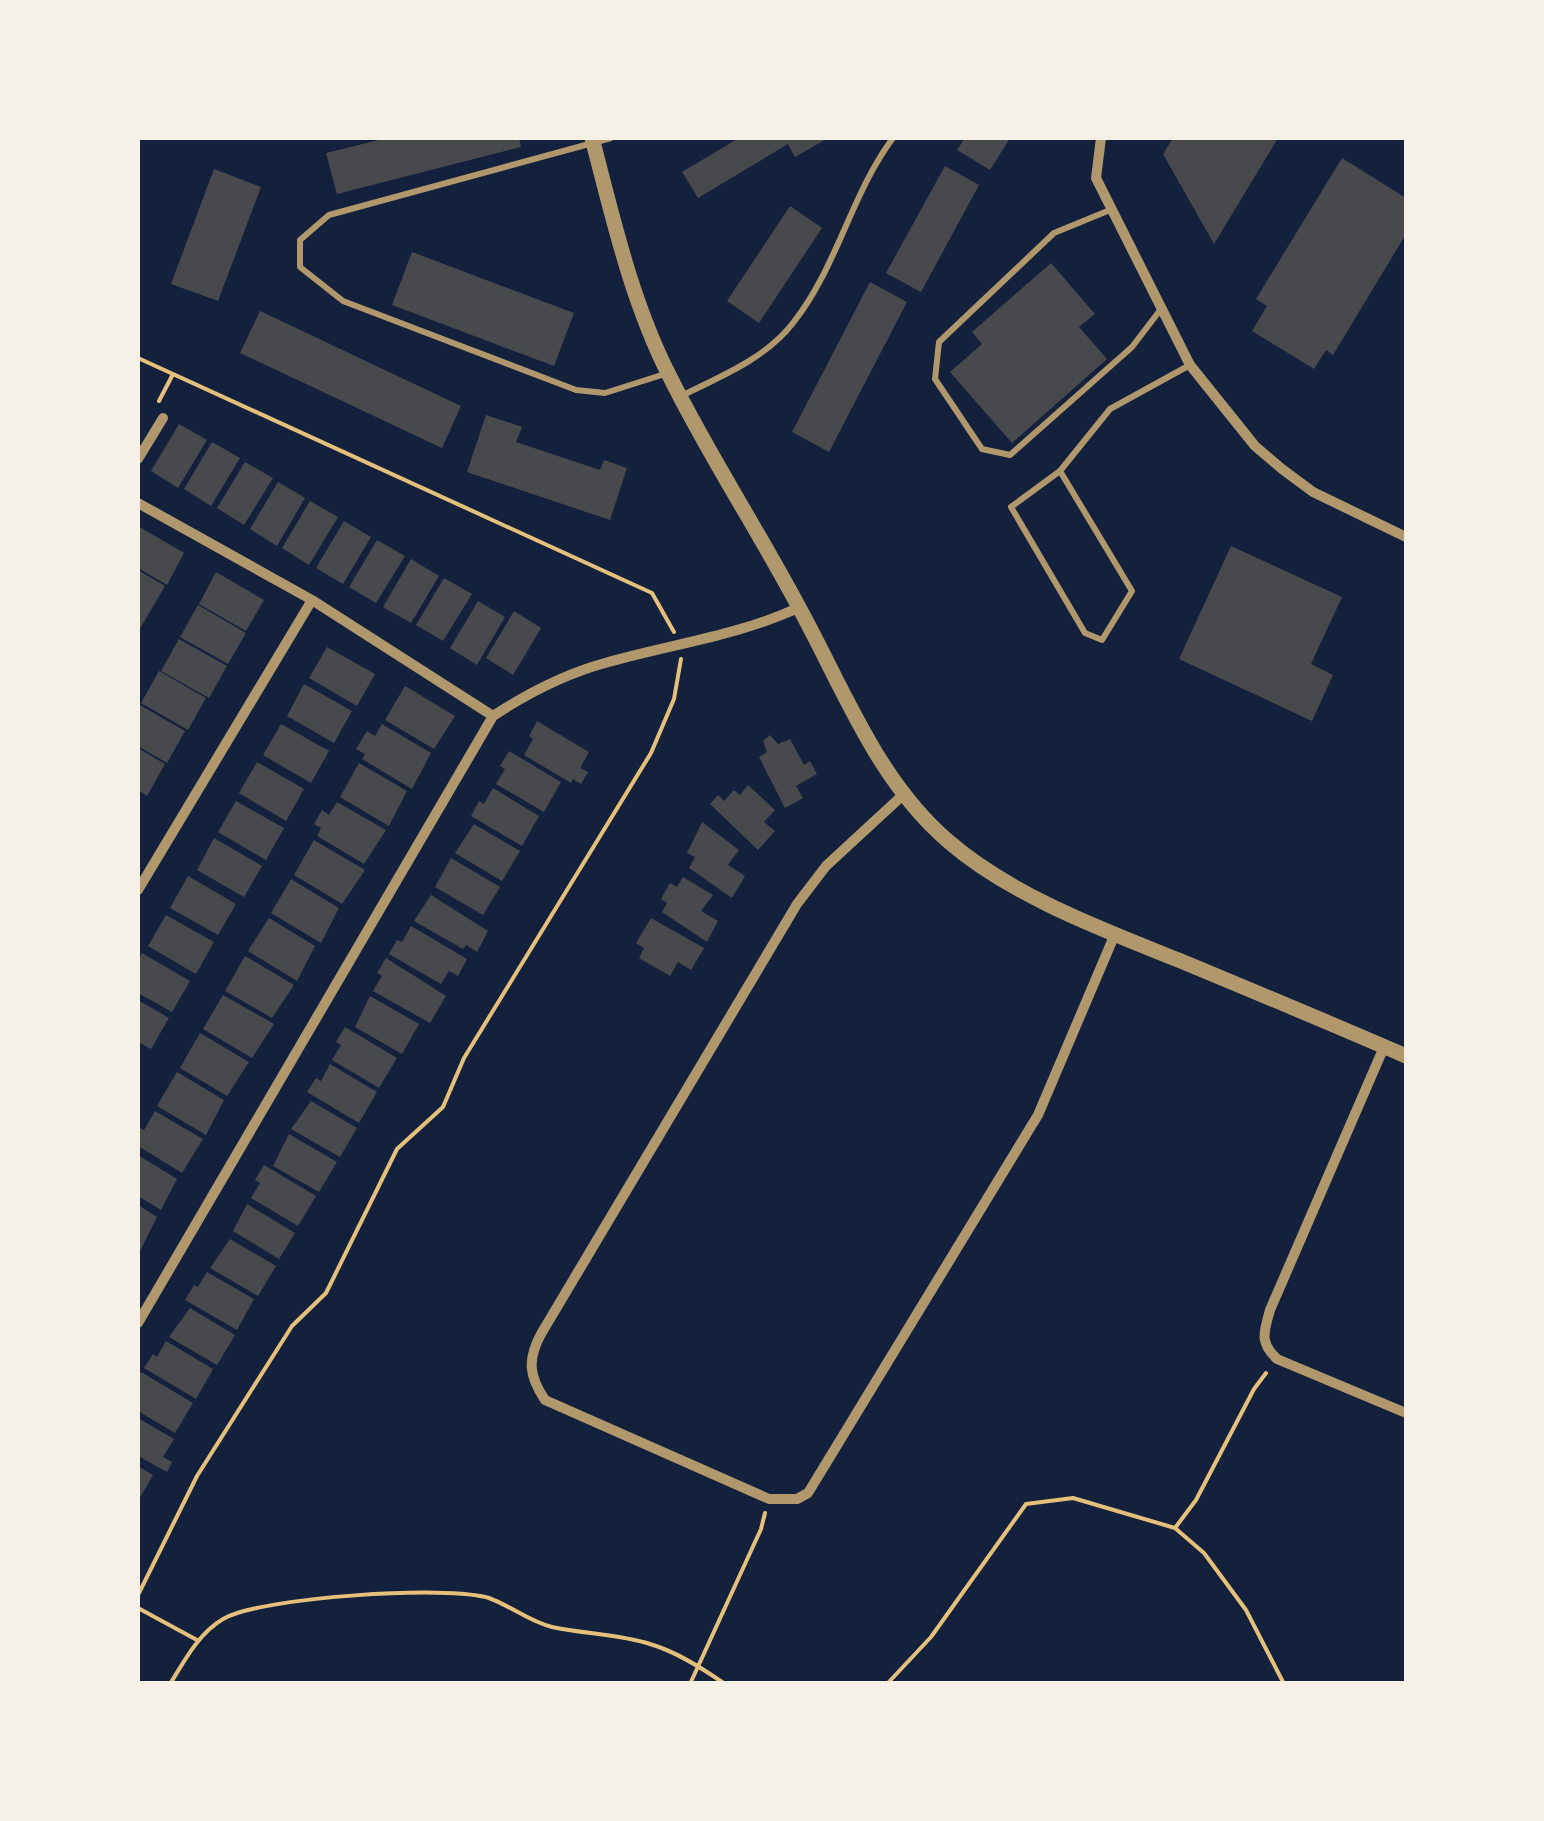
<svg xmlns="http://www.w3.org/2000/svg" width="1544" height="1821" font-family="Jost,sans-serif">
	<rect width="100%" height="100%" fill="#14213d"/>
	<path fill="#48494c" d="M387 138H519L521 147 337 194 326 153Z
		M739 138H828L795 157 788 144 698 198 682 172Z
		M965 138H1010L990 170 957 150Z
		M1173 138H1278L1214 244 1163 154Z
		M1342 158 1406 198V234L1333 355 1326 350 1314 369 1252 331 1267 306 1256 299Z
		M945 166 979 185 921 292 886 273Z
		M214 169 261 187 218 301 171 284Z
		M790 206 822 228 759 323 727 301Z
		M412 252 574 313 554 366 392 305Z
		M1051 263 1095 314 1079 327 1107 359 1012 443 950 372 982 344 972 332Z
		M870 282 907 302 829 452 792 432Z
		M260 311 461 406 442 448 240 353Z
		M486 415 522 427 516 442 600 470 604 460 627 468 610 520 467 472Z
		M179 424 207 440 178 488 151 471Z
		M212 442 240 458 211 506 184 489Z
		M245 462 273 478 244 525 217 508Z
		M278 482 305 498 277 546 250 529Z
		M310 501 338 517 309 565 282 548Z
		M344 521 371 537 343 584 316 568Z
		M138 526 184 553 167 585 138 568Z
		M377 540 405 556 376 603 349 587Z
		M1231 546 1342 597 1311 664 1333 675 1312 721 1179 659Z
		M411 559 439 576 411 623 383 607Z
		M138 570 165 586 138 632Z
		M216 572 264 600 246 631 199 604Z
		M444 578 472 594 443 641 416 625Z
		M478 601 505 617 477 665 450 648Z
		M198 605 246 633 228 664 180 637Z
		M514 611 541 628 513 675 486 658Z
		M179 639 227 666 209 698 161 671Z
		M327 647 375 674 357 706 309 678Z
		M159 671 206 698 188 730 141 703Z
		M304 684 352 711 334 743 287 716Z
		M405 686 455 716 434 749 385 720Z
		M138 704 185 731 167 763 138 746Z
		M537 721 589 752 580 768 588 772 581 784 573 779 571 783 524 755 533 739 529 736Z
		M281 724 329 751 311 783 263 755Z
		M382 724 431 753 412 789 362 759 365 754 356 749 367 731 375 736Z
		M770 735 778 744 790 739 804 765 810 761 817 774 796 786 803 798 785 808 759 757 767 752 763 741Z
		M138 748 165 764 147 796 138 790Z
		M509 751 561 782 544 812 496 784 505 769 500 766Z
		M257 762 304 789 286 821 239 793Z
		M359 763 407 791 389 826 340 797Z
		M748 785 775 810 764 822 775 831 758 850 710 804 718 795 724 801 734 790 740 795Z
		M493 788 539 816 522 846 471 816 479 801 484 804Z
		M236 801 284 828 266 860 218 832Z
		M337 802 386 830 364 864 317 836 321 828 314 824 322 810 329 815Z
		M702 822 739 850 728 865 745 876 732 898 689 868 695 857 687 853Z
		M474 824 520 851 502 881 455 853Z
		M214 838 262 866 244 897 197 870Z
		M314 840 365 870 342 904 294 875Z
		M451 858 500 887 483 915 435 887Z
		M188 876 236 904 218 935 170 908Z
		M683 877 713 895 701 911 718 921 707 942 662 912 667 903 661 899 670 883 677 887Z
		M291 879 339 908 321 943 271 913Z
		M431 895 488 931 477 952 466 945 463 949 414 921Z
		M166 915 214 942 196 974 148 946Z
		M269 918 315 946 297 981 248 951Z
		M651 918 704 948 691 970 678 962 670 976 639 958 644 948 636 943Z
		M411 926 467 959 458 976 449 971 441 984 389 954 397 940 402 942Z
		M142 953 190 981 172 1012 138 993V961Z
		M245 956 294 985 272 1018 225 991Z
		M386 958 446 996 430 1023 373 991 382 976 377 973Z
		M223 995 274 1024 252 1058 203 1029Z
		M370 996 419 1024 402 1054 355 1027Z
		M138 1000 169 1018 151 1049 138 1042Z
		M345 1027 397 1058 379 1088 332 1060 341 1045 336 1042Z
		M200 1033 249 1062 227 1096 180 1068Z
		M330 1064 377 1092 359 1123 307 1092 316 1078 321 1081Z
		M177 1072 224 1100 206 1135 157 1106Z
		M311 1101 357 1128 340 1157 291 1129Z
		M155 1111 203 1139 182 1173 138 1146V1127L144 1130Z
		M289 1134 337 1162 319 1192 273 1166Z
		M138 1155 177 1179 161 1210 138 1196Z
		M264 1165 316 1196 298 1226 251 1198 260 1183 255 1180Z
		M247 1204 295 1233 279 1259 233 1231Z
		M138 1205 157 1217 138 1255Z
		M230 1239 276 1266 258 1296 210 1268Z
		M207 1272 254 1299 237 1330 185 1300 194 1285 198 1287Z
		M190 1308 235 1335 217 1365 169 1337Z
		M166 1341 213 1369 196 1399 144 1368 153 1354 157 1357Z
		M141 1372 193 1403 175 1433 138 1411V1378Z
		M138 1418 174 1439 163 1457 172 1462 167 1472 138 1456Z
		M138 1466 153 1475 138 1501Z"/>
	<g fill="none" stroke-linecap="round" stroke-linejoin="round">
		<path stroke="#e5c07b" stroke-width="4" d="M138 358 652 593 674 632
			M159 401 173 374
			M1175 1528 1196 1500 1254 1389 1266 1373
			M138 1595 197 1476 292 1326 326 1293 397 1149 443 1107 464 1058 651 753 674 699 681 659
			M138 1608 197 1640
			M170 1684C185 1660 198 1634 223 1619 260 1597 449 1585 489 1598 511 1606 530 1622 552 1627 584 1634 619 1634 650 1644 677 1652 702 1668 725 1684
			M690 1684 761 1529 765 1513
			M887 1684 931 1637 1026 1504 1073 1498 1175 1528 1204 1553 1246 1610 1284 1684"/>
		<path stroke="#b1986c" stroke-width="6" d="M611 138 329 215 300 240V267L343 301 576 390 605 393 668 373
			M1110 210 1054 233 939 342 935 379 982 449 1010 455 1132 347 1161 309
			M683 395C722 376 766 358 793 323 837 268 851 194 893 138
			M1060 471 1132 591 1102 640 1085 633 1011 507 1060 471 1110 409 1190 365"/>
		<path stroke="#b1986c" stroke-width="10" d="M1101 138 1096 178 1190 365 1255 446 1282 469 1313 492 1406 537
			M138 459 163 418
			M138 503 312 600 493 716
			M904 794 826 866 797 904 541 1334C527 1360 529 1376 545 1400L769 1499H797L808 1493 1038 1115 1115 934
			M138 890 312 600
			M1384 1047 1270 1310C1264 1332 1259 1342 1277 1359L1406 1413
			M138 1323 493 716C528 693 565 674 605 663 671 644 738 636 800 607"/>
		<path stroke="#b1986c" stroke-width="15" d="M592 138C613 218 631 300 669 375 709 456 760 533 802 613 845 692 878 781 948 841 1010 895 1101 929 1176 959 1253 991 1330 1023 1406 1056"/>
	</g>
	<rect width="1544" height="1821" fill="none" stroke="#f6f1e7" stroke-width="280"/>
</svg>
